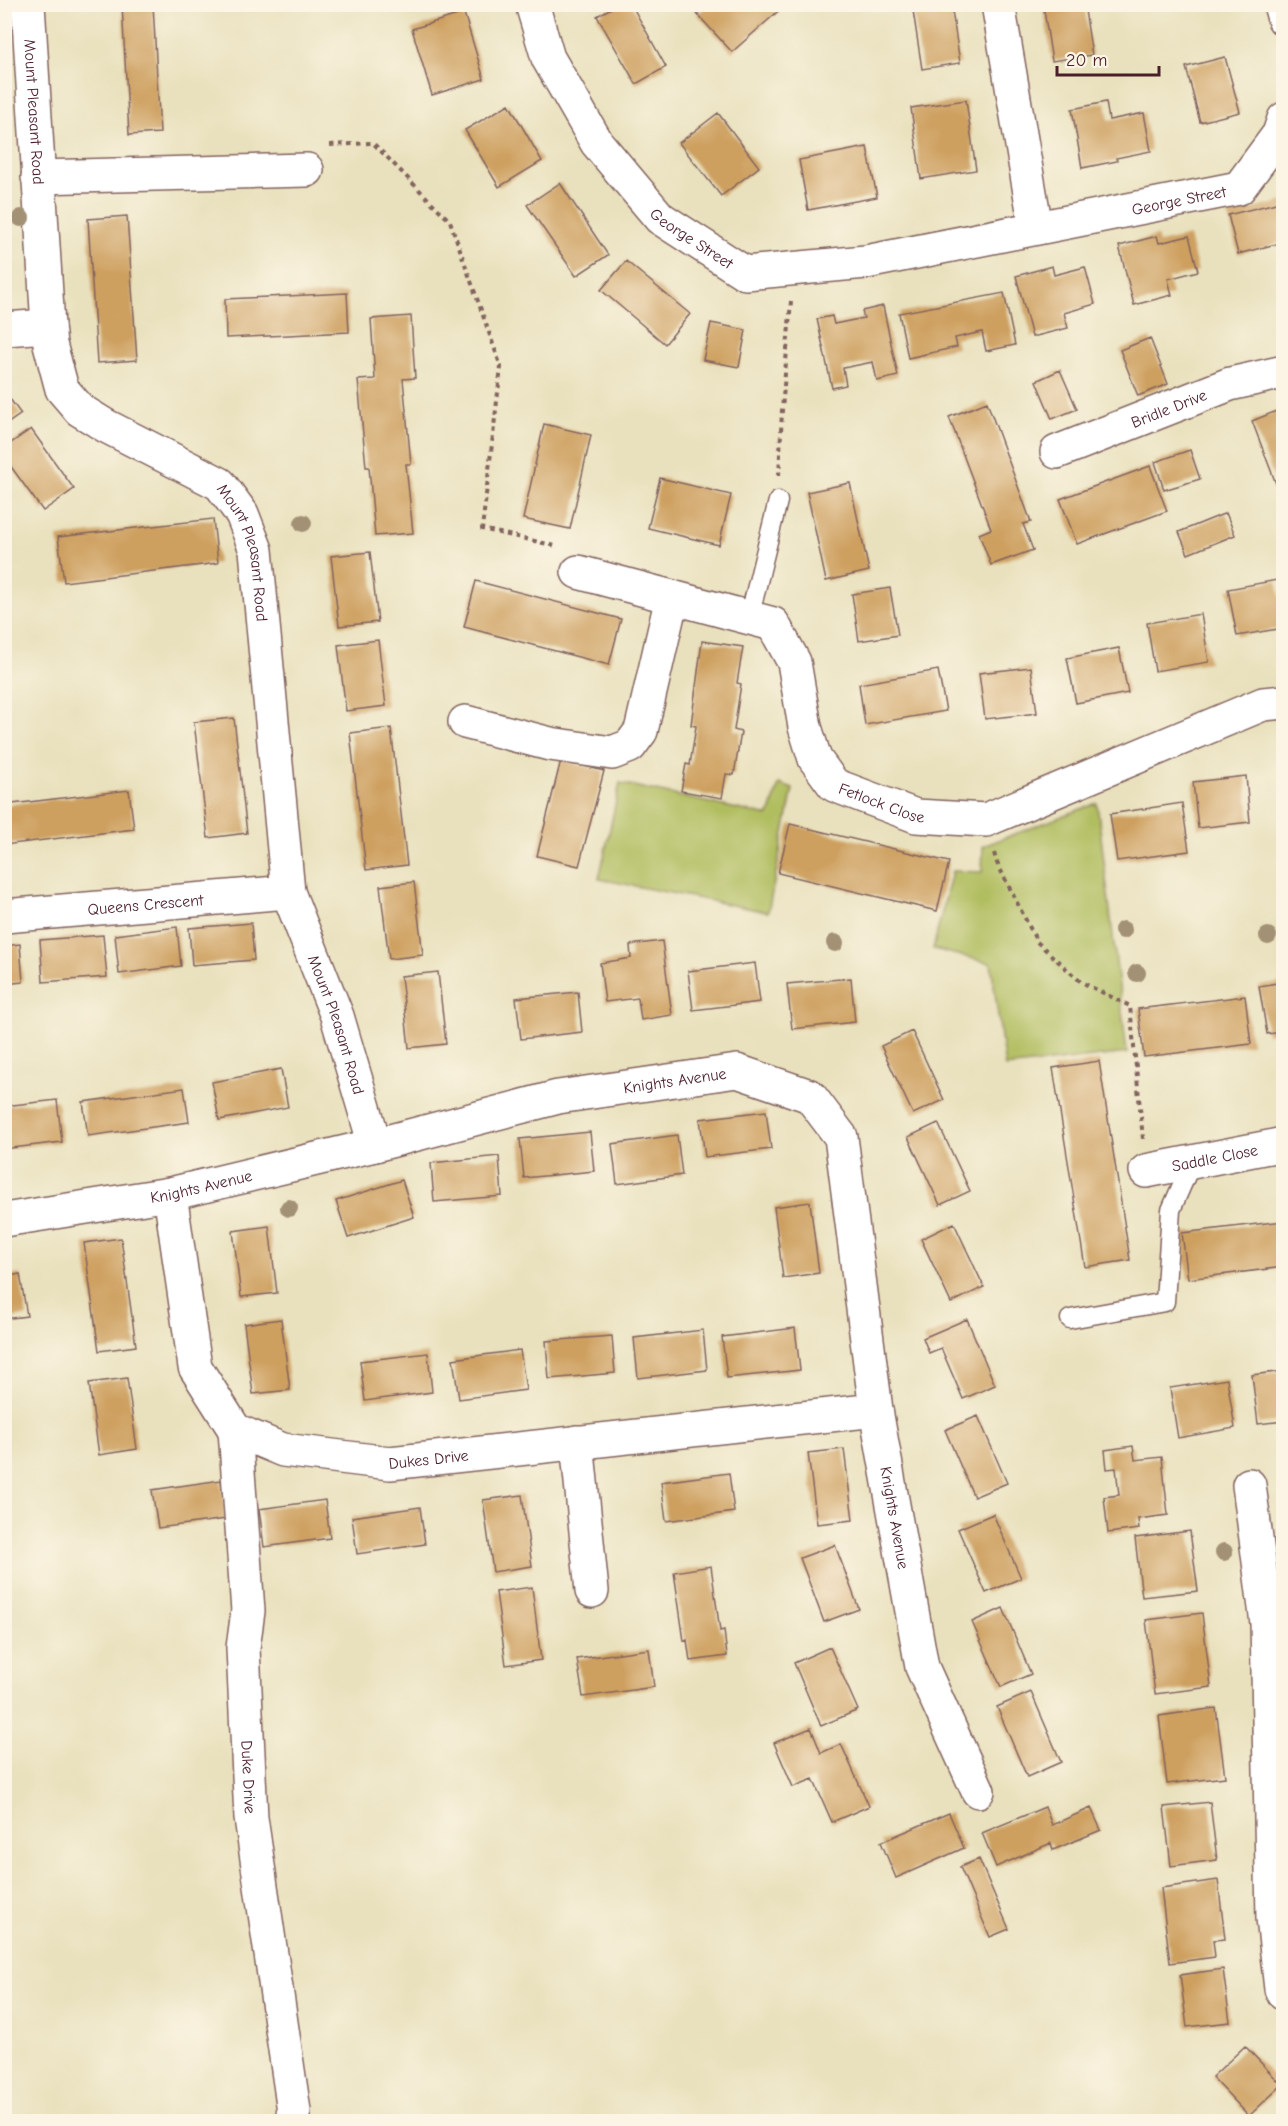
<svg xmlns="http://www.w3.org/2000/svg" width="1288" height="2126" font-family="'Comic Neue',sans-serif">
	<rect width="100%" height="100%" fill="#fcf5e5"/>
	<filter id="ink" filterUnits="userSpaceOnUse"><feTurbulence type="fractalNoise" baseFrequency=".0167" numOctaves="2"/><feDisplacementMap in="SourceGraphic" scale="12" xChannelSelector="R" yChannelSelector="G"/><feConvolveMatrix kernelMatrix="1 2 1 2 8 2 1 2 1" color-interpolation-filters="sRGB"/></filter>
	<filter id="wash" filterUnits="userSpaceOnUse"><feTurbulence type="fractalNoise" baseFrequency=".008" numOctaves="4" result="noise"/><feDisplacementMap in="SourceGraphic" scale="24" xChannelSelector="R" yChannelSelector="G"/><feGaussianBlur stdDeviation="1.35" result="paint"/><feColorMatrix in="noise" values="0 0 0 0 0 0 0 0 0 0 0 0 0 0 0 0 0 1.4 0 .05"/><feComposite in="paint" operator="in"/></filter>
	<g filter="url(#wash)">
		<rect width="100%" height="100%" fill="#e9e1bd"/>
		<path fill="#b1be60" stroke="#7e6e46" stroke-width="1.5" d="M620 783 769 816 779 784 793 789 768 912 599 879Z
			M1097 803 1127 1053 1005 1067 991 963 933 949 952 871 982 872 983 846Z"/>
		<g id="blocks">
			<path fill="#cea060" d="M122 4H153L160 133 129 135Z
				M618 4H631L666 67 636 84 597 16Z
				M708 4H782L784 6 732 52 697 14Z
				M912 4H951L960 63 922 69Z
				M1043 4H1084L1092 55 1052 61Z
				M464 13 484 79 432 95 412 29Z
				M1225 57 1240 112 1200 122 1186 67Z
				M966 100 976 170 921 179 911 108Z
				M1106 102 1109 120 1144 113 1151 151 1116 158 1117 161 1082 168 1072 109Z
				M509 104 542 161 499 187 465 130Z
				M718 113 759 167 721 196 679 143Z
				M867 147 877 197 808 210 799 160Z
				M560 183 608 255 576 276 527 205Z
				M1284 201V242L1238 254 1228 215Z
				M127 216 137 360 97 363 88 219Z
				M4 226H6L8 254H4Z
				M1157 236 1159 243 1189 236 1198 271 1168 279 1172 295 1134 305 1119 246Z
				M626 261 690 314 665 344 601 290Z
				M1052 266 1054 275 1085 267 1095 304 1064 313 1068 328 1032 337 1016 276Z
				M347 293 349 332 226 338 225 299Z
				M1004 293 1015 345 986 351 982 332 955 338 957 347 908 358 899 313Z
				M883 306 898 376 877 381 873 362 843 368 846 385 832 388 817 319 832 316 834 324 864 318 862 311Z
				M411 316 415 378 403 379 411 464H406L413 533 375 536 369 467H366L358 380 375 379 371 319Z
				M711 323 746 330 739 367 703 360Z
				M1150 338 1168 384 1138 396 1120 350Z
				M1060 370 1077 409 1052 419 1036 381Z
				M4 391 21 414 4 426Z
				M987 402 1031 522 1023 524 1033 550 991 565 979 534 991 529 949 417Z
				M1284 408V502H1283L1252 421Z
				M544 424 591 435 570 529 523 519Z
				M31 429 74 489 43 511 4 457V448Z
				M1190 450 1200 479 1164 490 1155 462Z
				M1150 466 1167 511 1077 544 1060 499Z
				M660 478 731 495 719 545 648 528Z
				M850 483 869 571 826 581 807 492Z
				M1226 513 1235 535 1188 554 1179 532Z
				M213 519 218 563 64 582 58 537Z
				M370 552 378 622 339 626 331 556Z
				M1277 580 1284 614V628L1237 636 1228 589Z
				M476 581 621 619 609 665 464 627Z
				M890 588 898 635 859 641 852 594Z
				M1201 614 1209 662 1155 671 1147 623Z
				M378 640 386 706 346 711 338 645Z
				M702 641 743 647 737 683 741 684 734 730 741 732 734 775 726 774 722 798 681 791 686 764 690 765 696 726 691 725Z
				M1119 648 1128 693 1076 703 1067 658Z
				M1031 667 1037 713 985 719 979 673Z
				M938 670 946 711 865 725 859 684Z
				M234 718 247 833 208 838 194 722Z
				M391 728 407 865 366 870 350 733Z
				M561 760 604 771 579 866 537 856Z
				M1246 776 1250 822 1198 828 1193 782Z
				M129 790 134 829 4 845V805Z
				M1182 803 1189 851 1117 861 1110 814Z
				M790 824 949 862 937 911 778 873Z
				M414 882 423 955 389 959 380 886Z
				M251 923 254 960 192 965 189 928Z
				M177 927 181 966 119 974 115 935Z
				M103 935 107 977 43 982 40 940Z
				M662 941 672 1015 641 1020 638 998 605 1002 600 963 631 958 630 945Z
				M20 944 23 982 4 984V946Z
				M755 963 760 1002 693 1010 688 971Z
				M438 972 446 1044 409 1048 401 976Z
				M851 978 855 1022 792 1029 787 984Z
				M1284 982V1032L1267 1034 1259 986Z
				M578 992 582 1032 521 1039 516 998Z
				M1245 996 1251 1044 1144 1057 1138 1009Z
				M912 1031 944 1100 913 1114 881 1046Z
				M1099 1061 1130 1260 1085 1267 1053 1068Z
				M281 1069 288 1107 219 1120 212 1082Z
				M184 1088 189 1122 88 1136 83 1102Z
				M57 1100 62 1142 4 1149V1106Z
				M766 1111 771 1149 705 1157 700 1119Z
				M938 1123 970 1191 940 1205 908 1137Z
				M590 1132 594 1171 524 1178 520 1139Z
				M677 1135 682 1175 617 1184 612 1144Z
				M499 1156 502 1196 434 1202 431 1163Z
				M402 1180 414 1217 348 1238 336 1201Z
				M810 1202 819 1273 783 1278 774 1207Z
				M1284 1221V1267L1188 1279 1182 1233Z
				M954 1223 984 1287 951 1303 921 1239Z
				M269 1226 277 1293 241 1297 233 1231Z
				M121 1238 136 1346 99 1351 84 1243Z
				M20 1274 27 1316 4 1319V1277Z
				M281 1319 290 1390 253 1394 244 1324Z
				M967 1319 995 1385 963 1399 941 1348 929 1353 923 1338Z
				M795 1328 800 1370 727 1378 722 1337Z
				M703 1330 707 1370 638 1378 634 1338Z
				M612 1336 615 1373 549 1379 546 1341Z
				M520 1350 526 1390 459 1399 453 1359Z
				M428 1353 432 1392 365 1401 360 1361Z
				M1284 1371V1421L1258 1424 1252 1375Z
				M127 1378 137 1449 99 1455 89 1383Z
				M1227 1379 1235 1428 1178 1438 1170 1388Z
				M978 1416 1007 1483 974 1497 945 1430Z
				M1133 1446 1135 1460 1162 1457 1168 1515 1138 1519 1139 1529 1108 1533 1104 1497 1119 1495 1116 1468 1107 1469 1105 1450Z
				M844 1449 853 1520 817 1524 808 1453Z
				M729 1473 734 1512 666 1521 661 1482Z
				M221 1480 226 1519 158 1528 152 1490Z
				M522 1495 532 1566 493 1572 483 1500Z
				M325 1500 330 1538 264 1547 259 1509Z
				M420 1507 425 1544 357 1554 352 1517Z
				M993 1514 1021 1578 986 1593 958 1529Z
				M1190 1531 1198 1591 1142 1597 1135 1538Z
				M835 1545 859 1609 824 1622 800 1558Z
				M711 1566 720 1631 724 1630 727 1656 690 1661 687 1640 684 1641 674 1572Z
				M532 1587 541 1660 506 1665 496 1592Z
				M1003 1608 1031 1674 1001 1687 972 1622Z
				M1202 1613 1211 1687 1155 1694 1146 1620Z
				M830 1647 858 1710 821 1726 794 1663Z
				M649 1649 654 1687 583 1697 577 1659Z
				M1031 1692 1061 1762 1027 1777 997 1707Z
				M1216 1708 1225 1777 1167 1784 1159 1716Z
				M811 1728 821 1753 841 1744 869 1806 832 1822 813 1779 793 1787 774 1743Z
				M1210 1802 1217 1860 1171 1866 1164 1807Z
				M1045 1807 1052 1825 1091 1808 1101 1830 1053 1850 1051 1843 996 1867 982 1833Z
				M949 1813 964 1848 896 1878 881 1842Z
				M979 1859 1009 1929 990 1937 960 1867Z
				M1218 1880 1225 1939 1213 1940 1215 1957 1170 1963 1161 1888Z
				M1223 1969 1230 2022 1187 2027 1180 1975Z
				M1245 2046 1282 2085 1249 2116 1212 2077Z"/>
		</g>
	</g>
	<g filter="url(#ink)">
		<use href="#blocks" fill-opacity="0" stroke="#82635e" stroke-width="1.5"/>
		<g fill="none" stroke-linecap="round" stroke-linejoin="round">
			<g stroke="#82635e" stroke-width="21">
				<path id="service" d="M749 618 778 501
					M1070 1319 1165 1302 1171 1210 1192 1162"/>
			</g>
			<g stroke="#82635e" stroke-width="36">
				<g id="minor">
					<path id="s1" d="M28 4 48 326 50 344 62 389 80 410 106 426 220 484 242 514 256 550 288 892 337 1016 375 1145"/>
					<path id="s2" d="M532 4 548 58 597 143 660 218 745 273 866 262 1239 188 1279 134 1284 119"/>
					<path d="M998 4 1036 228"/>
					<path d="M1280 4 1284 19"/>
					<path d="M38 177 307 170"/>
					<path d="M4 329 48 326"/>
					<path id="s3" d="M1057 452 1230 384 1284 372"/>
					<path id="s4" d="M578 572 773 624 794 662 805 727 815 759 834 785 916 816 986 820 1263 704 1284 702"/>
					<path d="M465 722 550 744 612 753 630 746 641 731 672 597"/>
					<path id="s5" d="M4 916 288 892"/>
					<path id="s6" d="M1146 1171 1284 1144"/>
					<path id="s7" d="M170 1194 195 1367 235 1430 283 1450 390 1463 876 1410"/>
					<path id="s8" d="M4 1220 170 1194 375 1145 558 1097 737 1071 810 1096 841 1137 876 1410 922 1667 978 1791"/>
					<path id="s9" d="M235 1430 248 1611 243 1648 251 1818 294 2111 291 2122"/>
					<path d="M577 1442 592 1591"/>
					<path d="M1249 1485 1267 1623 1273 1918 1281 1989 1284 1994"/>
				</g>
			</g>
			<path stroke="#82635e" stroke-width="4" stroke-dasharray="4.5 4.5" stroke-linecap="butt" d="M330 145 373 143 450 221 501 367 482 529 556 546
				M779 476 782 410 791 301
				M994 853 997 863 1037 942 1081 982 1130 1006 1143 1139"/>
			<use href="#service" stroke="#fff" stroke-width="18"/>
			<use href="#minor" stroke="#fff" stroke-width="33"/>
		</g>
		<g fill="#a39176">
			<circle cx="21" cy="218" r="9"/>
			<circle cx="303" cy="523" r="9"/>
			<circle cx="1123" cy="930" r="9"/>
			<circle cx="1268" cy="936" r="9"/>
			<circle cx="835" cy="943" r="9"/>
			<circle cx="1137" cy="973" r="9"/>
			<circle cx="289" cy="1208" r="9"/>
			<circle cx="1224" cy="1552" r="9"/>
		</g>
	</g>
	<g text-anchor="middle" stroke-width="5" stroke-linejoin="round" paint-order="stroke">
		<g font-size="16" fill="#4a1f2b" stroke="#fcf5e5">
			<text dy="6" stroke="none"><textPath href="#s1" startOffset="108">Mount Pleasant Road</textPath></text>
			<text dy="6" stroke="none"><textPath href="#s2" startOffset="794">George Street</textPath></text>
			<text dy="6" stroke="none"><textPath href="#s2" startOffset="290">George Street</textPath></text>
			<text dy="6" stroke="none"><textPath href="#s3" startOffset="120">Bridle Drive</textPath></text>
			<text dy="6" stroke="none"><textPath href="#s1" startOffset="648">Mount Pleasant Road</textPath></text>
			<text dy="6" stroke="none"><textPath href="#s4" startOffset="428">Fetlock Close</textPath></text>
			<text dy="6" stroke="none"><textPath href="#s5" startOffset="142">Queens Crescent</textPath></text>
			<text dy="6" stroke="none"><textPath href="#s1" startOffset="1134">Mount Pleasant Road</textPath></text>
			<text dy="6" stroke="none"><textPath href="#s8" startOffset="686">Knights Avenue</textPath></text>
			<text dy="6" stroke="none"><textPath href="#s6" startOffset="70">Saddle Close</textPath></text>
			<text dy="6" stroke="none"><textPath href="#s8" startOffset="200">Knights Avenue</textPath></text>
			<text dy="6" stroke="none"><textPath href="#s7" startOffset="448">Dukes Drive</textPath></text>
			<text dy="6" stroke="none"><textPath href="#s8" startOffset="1262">Knights Avenue</textPath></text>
			<text dy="6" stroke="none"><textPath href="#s9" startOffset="348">Duke Drive</textPath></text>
		</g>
	</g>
	<rect width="1288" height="2126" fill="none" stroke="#fcf5e5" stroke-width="24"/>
	<path d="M1057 66v9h102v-9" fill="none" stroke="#4a1f2b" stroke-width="3"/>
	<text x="1066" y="66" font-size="18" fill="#4a1f2b" stroke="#fcf5e5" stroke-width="4.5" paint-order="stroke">20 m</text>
</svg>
